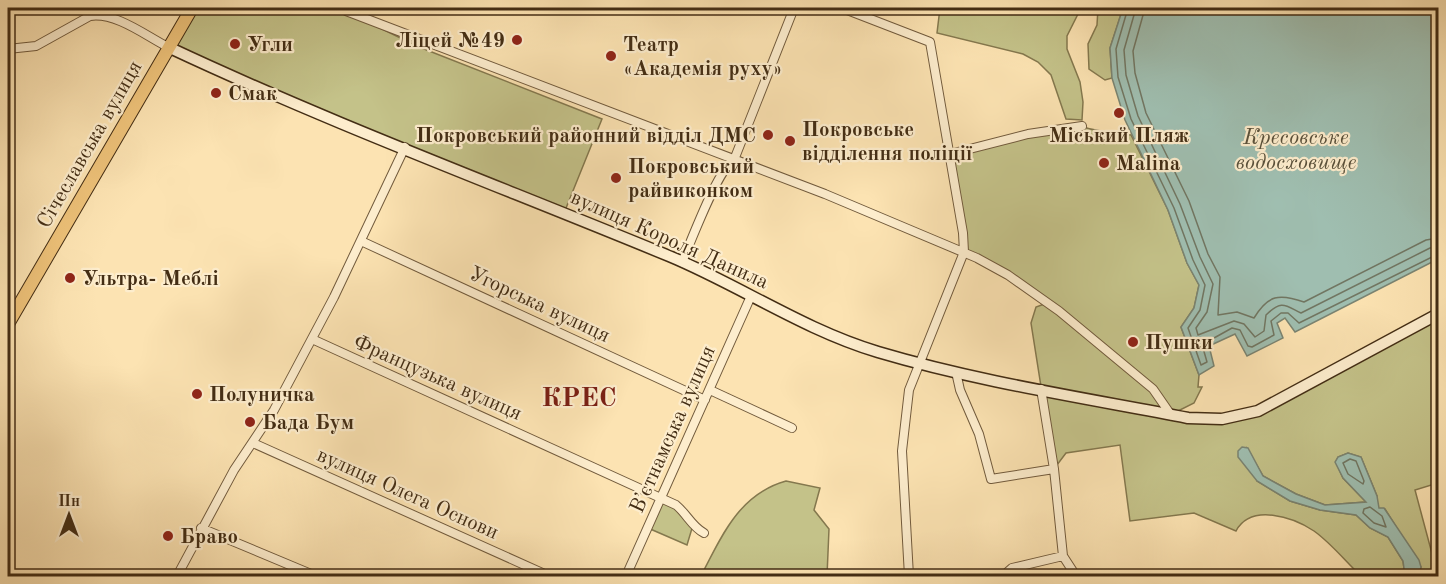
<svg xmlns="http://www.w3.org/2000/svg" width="1446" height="584" font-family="'Old Standard TT',serif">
	<rect width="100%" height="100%" fill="#fce3b2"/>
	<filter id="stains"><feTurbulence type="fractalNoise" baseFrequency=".00333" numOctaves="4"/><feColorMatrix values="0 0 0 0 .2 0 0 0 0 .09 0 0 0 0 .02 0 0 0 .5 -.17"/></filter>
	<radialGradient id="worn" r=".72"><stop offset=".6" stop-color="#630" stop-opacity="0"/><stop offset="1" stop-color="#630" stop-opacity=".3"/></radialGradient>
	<path fill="#c4c289" stroke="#84784e" stroke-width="1.5" d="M192 8H339L419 47 602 119 564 213 168 47Z
		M940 8H1081L1067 36V49L1080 82 1083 102 1082 120 1066 119 1051 75 1038 62 1023 54 937 33Z
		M1098 8H1123L1110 48 1112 78 1105 80 1089 69 1088 44 1097 25Z
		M1084 127C1095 132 1117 132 1131 135L1168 210 1187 263 1199 285 1194 308 1181 327 1199 375 1198 387H1202L1194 403 1172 414 1236 417 1438 313V483L1415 490 1438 576H1419L1421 567 1385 509H1379L1376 503 1377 496 1361 457 1348 453 1338 457 1336 462 1343 478 1366 502 1325 505 1296 494 1263 476 1246 447 1257 481 1290 501 1320 510 1356 515 1370 528 1388 537 1403 561 1405 576H1361C1346 562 1331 543 1314 531 1293 517 1251 503 1236 531L1194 513 1130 521 1120 445 1066 453 1054 469 1031 323 1036 307 1047 303 964 252 950 154 1028 134Z
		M786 481 820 488 814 510 829 529 827 576H701C721 537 739 494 786 481Z
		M661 498 676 505 693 525 687 545 648 528Z"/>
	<path fill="#9fbeb0" stroke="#7a8472" stroke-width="1.5" d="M1123 8H1438V259L1295 332 1285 318 1277 323 1283 338 1247 356 1235 334 1209 346 1214 366 1199 375 1181 327 1194 308 1199 285 1187 263 1168 210 1125 120 1112 78 1110 48Z
		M1242 447 1248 448 1263 476 1296 494 1325 505 1366 502 1343 478 1335 462 1338 457 1348 453 1361 457 1377 496 1379 508H1384L1419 560 1421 567 1419 576H1405L1403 561 1388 537 1370 528 1356 515 1320 510 1290 501 1257 481 1238 457V451Z"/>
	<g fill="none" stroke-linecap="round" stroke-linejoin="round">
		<path stroke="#717662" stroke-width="1.5" d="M1128 8 1116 49 1118 77 1131 119 1174 208 1193 260 1205 285 1200 310 1188 328 1201 365 1207 362 1203 348 1205 343 1232 328 1240 330 1248 346 1252 347 1274 335 1271 321 1281 313H1288L1299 323 1438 254
			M1136 8 1124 50 1126 75 1138 116 1180 204 1200 257 1213 284 1207 312 1196 328 1198 335 1234 321 1244 324 1255 337 1264 331 1266 315C1282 299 1286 306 1301 313L1430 248 1438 247
			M1145 8 1133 51 1135 73 1146 113 1189 201 1208 254 1220 277 1218 315 1237 312 1254 318C1268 295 1279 293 1304 302L1426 240 1438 238
			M1350 459 1356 461 1364 481 1363 484 1348 474 1343 463Z
			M1370 507 1382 516 1386 527 1374 523 1363 513 1364 509Z"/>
		<g stroke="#715a3c" stroke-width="10">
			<path id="street" d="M842 8 930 42 963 233 964 252 909 390 902 451 909 576
				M346 11 825 194 977 258 1008 275 1059 311 1153 389 1171 415
				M8 49 36 46 90 16C116 12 146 36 168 47
				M950 154 1028 134 1082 126
				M361 241 705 400
				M682 262C691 242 718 168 734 160L794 8
				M312 339 676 505C687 514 692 527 704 533
				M956 372 960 390 979 434 991 479 1054 469
				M1041 389 1054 469 1063 556 1076 576
				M710 390 792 428
				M253 443 549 576
				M201 528 316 576
				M177 576 234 470 274 410 334 297 405 147
				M626 576 751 296
				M1003 576 1012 568 1063 556"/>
		</g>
		<g stroke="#432d14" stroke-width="13">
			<path id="secondary" d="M168 47C332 124 502 187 669 256 739 285 804 330 878 352 979 382 1085 398 1188 418L1222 419 1258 411 1438 314"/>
		</g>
		<g stroke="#432d14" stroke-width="14">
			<path id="primary" d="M8 324 192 8"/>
		</g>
		<use href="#street" stroke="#fdedcd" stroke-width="8"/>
		<use href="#secondary" stroke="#fdedcd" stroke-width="10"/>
		<use href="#primary" stroke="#eec279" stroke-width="12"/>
	</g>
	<g fill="#8f2418" stroke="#fdedcd" stroke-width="2">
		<circle cx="517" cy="40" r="6"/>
		<circle cx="235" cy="44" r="6"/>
		<circle cx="611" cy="56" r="6"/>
		<circle cx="216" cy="93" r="6"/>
		<circle cx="1119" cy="113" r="6"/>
		<circle cx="768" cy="135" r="6"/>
		<circle cx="790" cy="141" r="6"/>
		<circle cx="1104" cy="163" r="6"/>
		<circle cx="616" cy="178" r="6"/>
		<circle cx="70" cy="278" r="6"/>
		<circle cx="1133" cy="342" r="6"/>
		<circle cx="197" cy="394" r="6"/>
		<circle cx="250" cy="422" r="6"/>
		<circle cx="168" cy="536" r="6"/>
	</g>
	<g text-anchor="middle" stroke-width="4.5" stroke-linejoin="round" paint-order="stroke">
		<g font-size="21" font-weight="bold" fill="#432d14" stroke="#fdedcd" text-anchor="start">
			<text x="505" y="47" text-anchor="end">Ліцей №49</text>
			<text x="247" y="51">Угли</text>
			<text x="623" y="51">Театр<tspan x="623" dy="24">«Академія руху»</tspan></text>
			<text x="228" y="100">Смак</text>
			<text x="802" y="136">Покровське<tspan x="802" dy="24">відділення поліції</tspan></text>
			<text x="756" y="142" text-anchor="end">Покровський районний відділ ДМС</text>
			<text x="1119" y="142" text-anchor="middle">Міський Пляж</text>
			<text x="1116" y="170">Malina</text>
			<text x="628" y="173">Покровський<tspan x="628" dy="24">райвиконком</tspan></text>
			<text x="82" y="285">Ультра- Меблі</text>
			<text x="1145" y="349">Пушки</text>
			<text x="209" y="401">Полуничка</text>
			<text x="262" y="429">Бада Бум</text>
			<text x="180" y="543">Браво</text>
		</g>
		<g font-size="21" fill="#432d14" stroke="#fdedcd">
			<text transform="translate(89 144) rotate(-60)" y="7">Січеславська вулиця</text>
			<text transform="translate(670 239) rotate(24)" y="7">вулиця Короля Данила</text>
			<text transform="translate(540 304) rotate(25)" y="7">Угорська вулиця</text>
			<text transform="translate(438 377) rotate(24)" y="7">Французька вулиця</text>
			<text transform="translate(672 429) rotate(-66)" y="7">Вʼєтнамська вулиця</text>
			<text transform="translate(408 493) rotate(24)" y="7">вулиця Олега Основи</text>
		</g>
		<g font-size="22" font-style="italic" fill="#5a513b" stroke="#fdedcd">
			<text x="1296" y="144">Кресовське<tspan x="1296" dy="25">водосховище</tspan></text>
		</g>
		<g font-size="27" font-weight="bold" fill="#7a1f14" stroke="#fdedcd">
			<text x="579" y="406">КРЕС</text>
		</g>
	</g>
	<rect width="1446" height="584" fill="none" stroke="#fce3b2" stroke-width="30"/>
	<rect x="9" y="9" width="1428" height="566" fill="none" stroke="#432d14" stroke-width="3"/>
	<rect x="15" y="15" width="1416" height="554" fill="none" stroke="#432d14" stroke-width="1.5"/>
	<g transform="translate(69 515)" stroke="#fdedcd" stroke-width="4.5" paint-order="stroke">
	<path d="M0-4.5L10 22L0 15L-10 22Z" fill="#432d14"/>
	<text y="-9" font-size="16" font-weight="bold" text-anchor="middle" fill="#432d14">Пн</text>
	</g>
	<rect width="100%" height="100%" filter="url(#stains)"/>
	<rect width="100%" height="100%" fill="url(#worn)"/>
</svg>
